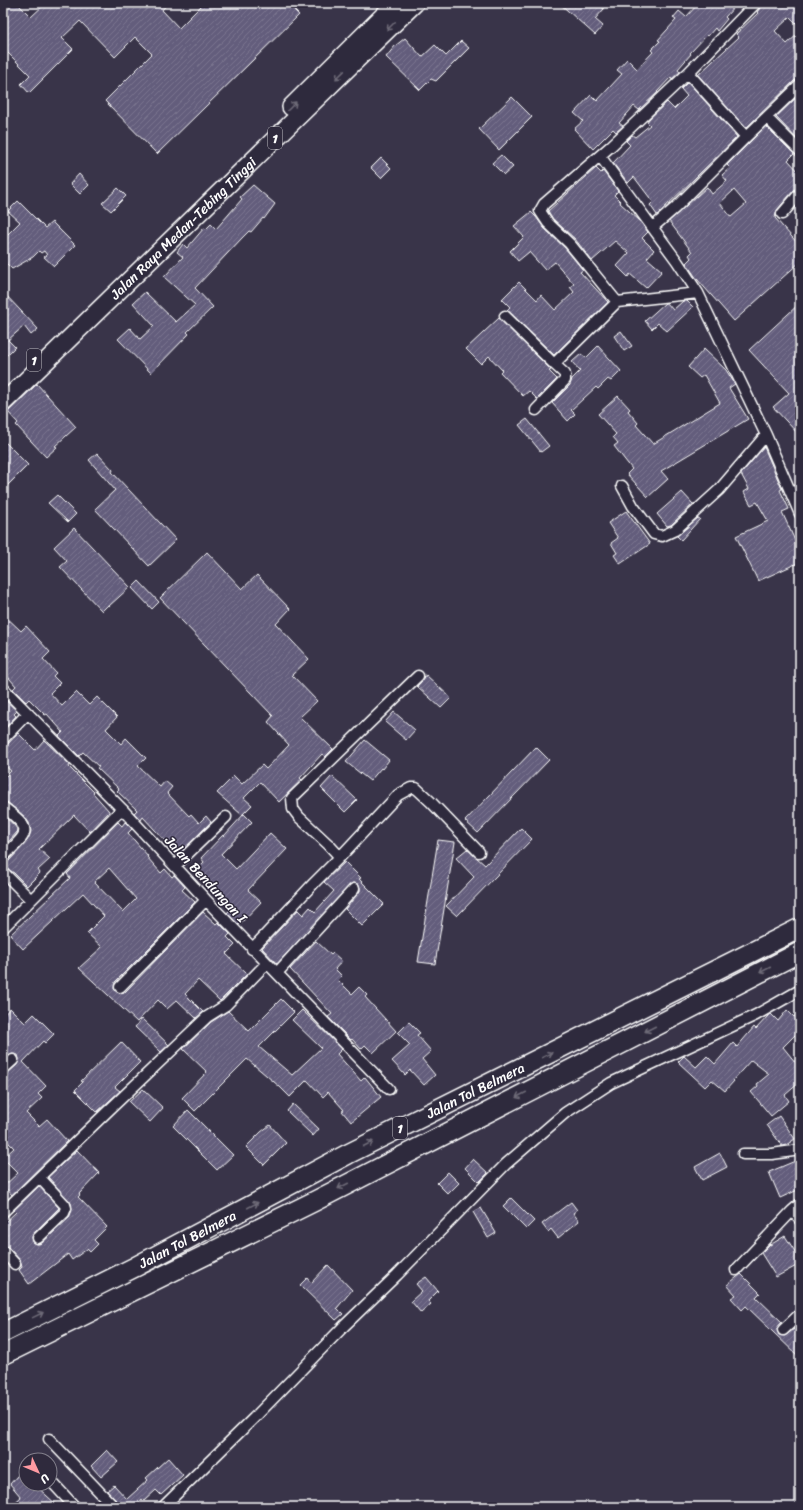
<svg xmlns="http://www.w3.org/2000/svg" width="803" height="1510" font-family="Sriracha,sans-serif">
	<defs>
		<pattern id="building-hatch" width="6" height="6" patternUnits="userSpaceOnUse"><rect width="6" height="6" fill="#635d7b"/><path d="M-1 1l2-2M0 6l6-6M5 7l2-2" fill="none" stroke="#7a758f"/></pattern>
	</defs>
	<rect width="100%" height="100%" fill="#393449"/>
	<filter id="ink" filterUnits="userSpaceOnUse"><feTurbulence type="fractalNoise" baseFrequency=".025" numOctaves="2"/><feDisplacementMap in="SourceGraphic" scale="8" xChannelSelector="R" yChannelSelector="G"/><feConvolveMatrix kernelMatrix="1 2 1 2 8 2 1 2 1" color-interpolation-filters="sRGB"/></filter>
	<g filter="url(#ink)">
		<path fill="url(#building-hatch)" stroke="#fff" fill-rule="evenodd" d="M3 3H17L31 17 46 3H168L162 10 179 28 204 3H287L299 15 157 154 105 101 152 54 135 37 115 57 80 21 62 38 73 49 29 93 21 84 30 75 3 48Z
			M559 3H597L604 9 595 19 603 26 595 35Z
			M699 3H738L725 17 727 19 717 31 715 28 708 36 707 35 690 53 691 54 678 69 680 72 672 79 671 77 657 92H658L639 110 634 106 619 123 623 126 616 132 613 129 593 149 574 129 583 121 574 113 591 95 597 101 622 74 617 70 627 59 637 69 653 52 651 50 660 41 658 40 676 20 673 18 679 11 686 17Z
			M762 3H800V27L790 17 775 31 787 44 800 32V79L795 80 746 128 698 75 739 37 736 34 758 13 757 12 761 7Z
			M405 38 422 57 435 45 446 56 461 41 469 48 436 81 431 79 420 90 386 57 395 46Z
			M688 82 737 137 657 215 650 205 653 202 634 177 628 183 613 163 630 145 626 141 632 135 635 137 650 125 647 122 649 119 667 102 674 109 687 96 681 89Z
			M800 94V142L776 117Z
			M512 97 532 117 499 150 479 129Z
			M766 126 794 154 788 160 800 173V187L795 189 777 210 775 218 800 246V262L734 321 697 279 686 263 691 258 689 255 692 252 669 221 707 187 712 194 727 181 722 175 730 168 727 165ZM734 190 746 204 731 217 720 203Z
			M501 155 513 167 504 175 492 163Z
			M381 158 391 168 381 178 371 168Z
			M596 168 601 173 603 171 618 191 614 195 621 202 620 203 639 220 648 232 642 238 654 250 647 258 662 271 646 288 630 274 628 277 617 266 629 253 615 241 592 261 575 239 553 219 548 211Z
			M79 174 89 185 80 194 70 184Z
			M253 185 275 204 264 219 263 218 251 232 249 231 242 238 195 288 213 307 187 332 189 334 151 373 118 339 130 328 140 339 154 326 133 303 145 292 176 322 195 305 164 277 183 257 177 252 183 244 187 248 204 228 206 229 211 224 216 229 242 199 240 197Z
			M118 188 126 196 111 211 102 203Z
			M18 201 45 228 52 222 75 245 54 266 44 257 47 255 44 251 41 253 39 251 33 257 12 269 3 260V239L20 222 8 211Z
			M531 212 536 217 544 228 565 248 583 270 580 272 608 302 554 355 507 310 510 307 502 299 519 282 537 300 541 295 555 310 574 292 570 287 574 284 555 262 545 270 529 252 518 261 510 251 524 237 514 226Z
			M3 292 38 329 31 335 24 326 8 340 15 347 3 359Z
			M683 301H687L693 307 667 331 658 323 652 329 645 321 665 303H667L673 310Z
			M800 303V436L773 407 789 393 749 350Z
			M499 318 551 370 549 371 557 379 537 399 529 391 523 396 500 372 502 370 489 356 481 364 466 349Z
			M621 331 632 346 624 351 614 336Z
			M598 346 621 371 611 381 608 379 598 389 596 387 571 410 575 414 568 421 552 403 570 385 572 379 580 371 572 362 581 354 586 358Z
			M704 349 726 370 735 384 729 388 748 419 661 471 668 479 648 497 627 474 632 469 614 446 618 443 613 437 616 434 598 414 618 396 630 409 628 411 638 423 636 425 653 444 720 403 704 375 700 378 688 367Z
			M37 384 76 427 55 446 57 447 46 457 16 425 18 423 8 412Z
			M527 419 549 446 541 452 519 425Z
			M3 440 28 465 3 490Z
			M764 447 782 489 780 490 789 509 782 512 797 545 800 544V562L758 581 736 536 768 521 757 502 751 505 744 492 749 489 741 474Z
			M97 453 113 470 112 472 176 540 149 566 95 509 115 490 89 460Z
			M682 492 693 504 671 525 667 526 657 514Z
			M57 495 76 514 68 522 48 503Z
			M626 511 650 544 620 564 614 555 617 553 611 543 618 538 608 523Z
			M698 518 700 519 681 540 677 536Z
			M74 528 130 587 109 606 108 605 102 611 60 567 67 561 54 547Z
			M207 552 242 589 257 575 290 609 276 624 309 659 292 675 317 701 300 717 333 749 325 757 322 754 300 778 302 780 279 802 260 782 244 798 252 805 242 815 217 793 234 776 242 784 262 765 266 769 289 745 268 722 273 716 160 598Z
			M139 581 159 602 152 609 132 588Z
			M3 614 21 631 26 626 50 652 43 659 56 673 53 676 60 683 50 693 62 706 76 692 89 705 97 697 117 717 106 729 121 744 126 738 146 758 138 766 160 787 165 781 172 787 167 793 189 816 191 814 199 823 206 816 211 822 178 855 143 817 141 820 134 813 137 810 117 791 119 789 97 768 99 767 83 752 79 756 59 736 63 732 47 714 45 715 29 699 26 702 13 689 16 686 3 671Z
			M426 675 451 698 441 708 417 686 423 680Z
			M3 698 17 711 14 714 16 716 3 730Z
			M394 712 415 730 406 740 385 722Z
			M18 733 35 750 44 740 70 765 69 767 94 792 93 793 109 811V812L90 832 74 815 39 849 50 859 38 870 40 873 27 886 14 873 3 866V863L8 862 23 846 28 839 31 831 29 823 25 817 7 802 3 801V779L11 771 3 764V745L8 744Z
			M365 740 389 760 382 769 381 768 370 781 346 762Z
			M536 747 549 760 478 833 465 821Z
			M332 776 357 800 345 812 321 788Z
			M244 814 252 822 221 854 236 869 270 833 287 849 248 890 261 902 239 925 227 913 233 906 218 891 215 894 195 871 204 862 201 858 223 835 224 836Z
			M3 815 15 826 18 831 3 848Z
			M118 822 122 826 125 822 132 829 128 833 148 856 147 857 161 873 165 869 172 877 174 875 185 887 182 890 195 902 115 982 114 989 119 993 125 992 203 912 216 924 218 922 230 934 227 937 235 945 226 954 247 974 220 1001 198 980 185 994 203 1012 196 1018 177 1000 167 1009 158 1000 137 1022 79 968 102 947 87 933 104 916 83 893 23 949 10 935 70 878 67 874ZM109 868 136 899 123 912 94 882Z
			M521 828 532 839 457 916 446 906 474 877 456 858 467 849 485 865Z
			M438 840 455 842 435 964 418 962Z
			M345 862 361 878 359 879 384 904 362 926 345 909 360 891V887L358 884 352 883 277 964 262 948 298 910 303 915 310 907 315 912 334 891 324 882Z
			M316 941 331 955 333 953 342 961 335 969 342 976 338 980 352 994 359 987 367 995 365 997 396 1031 373 1053 365 1045 361 1049 352 1039 351 1040 328 1017 332 1014 290 969Z
			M281 999 294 1012 259 1047 292 1075 321 1048 292 1020 302 1010 342 1049 337 1054 361 1081 365 1077 381 1097 351 1122 342 1111 344 1110 328 1092 323 1097 307 1080 290 1097 280 1087 247 1059 195 1111 182 1098 207 1072 183 1049 211 1022 228 1011 249 1031Z
			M10 1008 25 1023 34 1014 54 1034 45 1043 43 1041 23 1062 46 1086 38 1094 42 1098 26 1113 39 1126 47 1119 67 1141 12 1195 4 1186 18 1173 3 1158 14 1148 3 1137V1075L7 1074 17 1065 19 1059 18 1055 12 1054 3 1060V1016Z
			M800 1009V1040L795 1035 783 1047 800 1068V1082L785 1095 789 1101 771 1116 751 1092 758 1086 757 1084 769 1074 751 1060 733 1080 734 1081 725 1091 712 1080 705 1087 678 1062 684 1056 696 1067 707 1056 715 1064 733 1043 737 1047 754 1027 756 1029 768 1016 771 1014 778 1021 787 1010 794 1017Z
			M142 1019 169 1045 161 1052 135 1027Z
			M409 1022 420 1033 417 1035 431 1051 422 1059 435 1075 424 1085 410 1070 405 1075 392 1061 410 1045 398 1033Z
			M121 1042 140 1062 115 1087 120 1091 97 1112 75 1090 83 1082 81 1081Z
			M143 1089 163 1108 150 1122 129 1102Z
			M293 1104 319 1129 313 1136 287 1111Z
			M188 1110 233 1155 217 1170 173 1126Z
			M779 1116 795 1139 786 1145 782 1146 767 1125Z
			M270 1125 286 1143 264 1165 246 1147 261 1132Z
			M77 1150 99 1173 79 1194 80 1195 78 1197 107 1227 94 1240 98 1244 90 1252 87 1249 72 1260 68 1254 29 1284 19 1270 22 1267 20 1260 8 1247 3 1245V1224L16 1212 14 1210 39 1186 59 1208 33 1234 32 1237 33 1242 37 1244 42 1243 69 1218 72 1210 71 1203 48 1177Z
			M720 1153 727 1167 702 1180 695 1167Z
			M473 1159 488 1173 479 1182 465 1168Z
			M800 1159V1189L780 1198 769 1172Z
			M448 1172 459 1183 448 1194 437 1183Z
			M511 1198 534 1221 526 1229 503 1206Z
			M571 1202 577 1210 573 1213 579 1221 558 1238 551 1229 548 1232 542 1224Z
			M481 1208 496 1233 488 1238 473 1212Z
			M785 1236 796 1253 800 1250V1264L776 1277 761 1253 770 1244V1245Z
			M328 1265 352 1290 337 1308 343 1314 336 1320 300 1285 307 1278 311 1283Z
			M741 1274 760 1293 756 1297 782 1322 777 1329 779 1335 785 1336 794 1329 800 1335V1358L746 1306 742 1310 731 1298 736 1295 727 1285Z
			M426 1277 438 1291 428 1301 431 1304 421 1313 411 1301 422 1291 416 1284Z
			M107 1450 118 1462 101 1477 91 1466Z
			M168 1458 183 1475 161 1495 156 1490 144 1501 142 1499 135 1507H120L119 1503 107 1491 114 1485 127 1499 148 1480 146 1478Z
			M26 1466V1484H34L59 1507H10L21 1497 10 1484Z"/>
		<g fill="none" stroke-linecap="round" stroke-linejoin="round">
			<g stroke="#fff" stroke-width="13">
				<path id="minor" d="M688 73 611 146 544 204 540 211 548 223 570 244 617 302 698 293
					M767 118 800 151
					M746 137 688 73 756 3
					M600 156 677 261 698 293 766 435 800 514
					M782 214 800 193
					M653 227 675 208 746 137 800 85
					M505 316 554 364
					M536 410 565 380V374L554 364 617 302
					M622 486 633 506 654 534 662 536 675 530 719 490 766 435
					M3 688 122 809 206 900 389 1089
					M3 739 28 713
					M3 807C35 831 28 832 3 857
					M340 857 398 795 411 788H416L431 802 479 852
					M175 866 226 817
					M3 872 31 900
					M3 928 122 809
					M252 949 314 883 340 857 329 845 299 817 293 809 292 798 418 676
					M277 973 354 889
					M120 987 206 900
					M3 1069 13 1060
					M743 1154H772L800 1150
					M792 1211 800 1220
					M3 1212 110 1109 207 1017 226 1005 267 963
					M38 1238 64 1213 66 1208 65 1205 40 1178
					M3 1251 15 1264
					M736 1270 792 1211 800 1204
					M783 1330 800 1314
					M49 1439 114 1507
					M50 1480 75 1507
					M163 1507 257 1415 344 1326 397 1275 506 1164 565 1113 611 1083 756 1015 800 990"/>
			</g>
			<g stroke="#fff" stroke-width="20">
				<g id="trunk">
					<path d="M291 107 396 3"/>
					<path id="s1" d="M3 403 415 3"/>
				</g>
			</g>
			<g stroke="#fff" stroke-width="22">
				<g id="motorway">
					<path id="s2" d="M3 1333 135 1267 348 1154 800 928"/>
					<path d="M3 1355 315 1201 800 952"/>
				</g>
			</g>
			<use href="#minor" stroke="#2f2a3d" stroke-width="10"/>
			<use href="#trunk" stroke="#2f2a3d" stroke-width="17"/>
			<use href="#motorway" stroke="#2f2a3d" stroke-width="19"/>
		</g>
		<defs><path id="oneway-shaft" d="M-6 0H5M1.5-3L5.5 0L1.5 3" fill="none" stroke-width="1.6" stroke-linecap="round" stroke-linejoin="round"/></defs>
		<g stroke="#6d6a77">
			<use href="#oneway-shaft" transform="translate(391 26) rotate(135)"/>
			<use href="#oneway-shaft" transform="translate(340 75) rotate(136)"/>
			<use href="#oneway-shaft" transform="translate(292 106) rotate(-45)"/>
			<use href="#oneway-shaft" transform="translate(765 970) rotate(153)"/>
			<use href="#oneway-shaft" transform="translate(650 1029) rotate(153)"/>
			<use href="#oneway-shaft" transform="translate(547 1055) rotate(-27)"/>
			<use href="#oneway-shaft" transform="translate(521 1095) rotate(153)"/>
			<use href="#oneway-shaft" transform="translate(368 1144) rotate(-27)"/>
			<use href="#oneway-shaft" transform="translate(343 1186) rotate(153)"/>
			<use href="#oneway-shaft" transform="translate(253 1205) rotate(-28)"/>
			<use href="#oneway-shaft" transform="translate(38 1315) rotate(-26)"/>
		</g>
	</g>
	<g text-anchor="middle" stroke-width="3" stroke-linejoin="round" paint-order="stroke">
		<g fill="#2f2a3d" stroke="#c1bfc5" stroke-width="1">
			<rect x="268" y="127" width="14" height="22" rx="3"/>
			<rect x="27" y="349" width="14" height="22" rx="3"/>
			<rect x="393" y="1117" width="14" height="22" rx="3"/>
		</g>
		<g font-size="13" font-weight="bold" fill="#fff">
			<text x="275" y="143">1</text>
			<text x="34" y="365">1</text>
			<text x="400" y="1133">1</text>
		</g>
		<g font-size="14" fill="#fff" stroke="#2f2a3d">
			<text dy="5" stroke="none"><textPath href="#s1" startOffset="251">Jalan Raya Medan-Tebing Tinggi</textPath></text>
			<text transform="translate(206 879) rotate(47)" y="5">Jalan Bendungan I</text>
			<text dy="5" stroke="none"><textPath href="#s2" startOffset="531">Jalan Tol Belmera</textPath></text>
			<text dy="5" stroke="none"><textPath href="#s2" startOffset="207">Jalan Tol Belmera</textPath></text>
		</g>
	</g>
	<rect width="803" height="1510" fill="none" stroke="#2f2a3d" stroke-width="16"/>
	<rect x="8" y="8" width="787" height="1494" fill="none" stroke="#fff" stroke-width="1.5" filter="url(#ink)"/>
	<g transform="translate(38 1472) rotate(134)"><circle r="19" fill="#2f2a3d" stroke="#827f8b"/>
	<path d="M0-3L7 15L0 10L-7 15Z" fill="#ff9aa2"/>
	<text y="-6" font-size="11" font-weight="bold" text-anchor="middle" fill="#ffffff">U</text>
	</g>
</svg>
